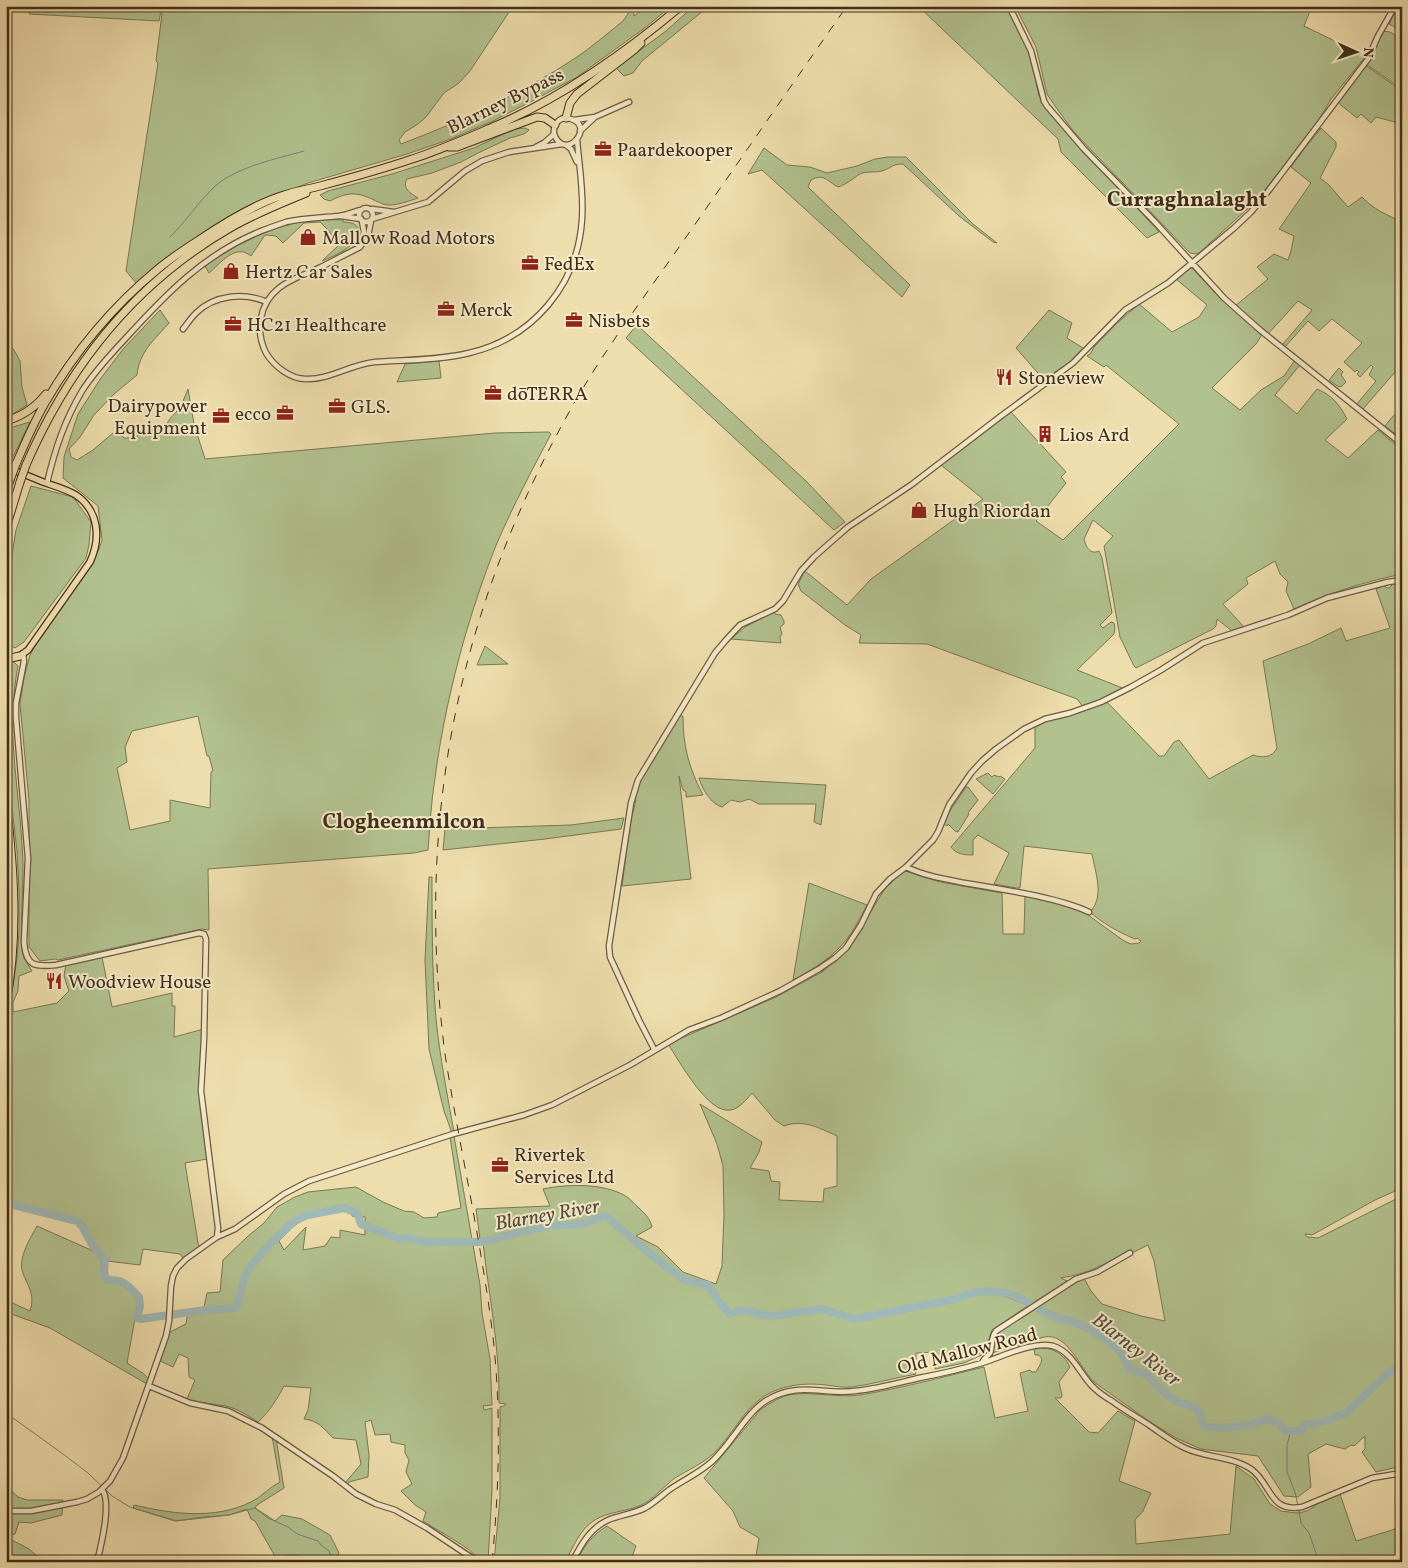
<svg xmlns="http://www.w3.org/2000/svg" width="1408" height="1568" font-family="Vollkorn,serif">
	<rect width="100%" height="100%" fill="#efdead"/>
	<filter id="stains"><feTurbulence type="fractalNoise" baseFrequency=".004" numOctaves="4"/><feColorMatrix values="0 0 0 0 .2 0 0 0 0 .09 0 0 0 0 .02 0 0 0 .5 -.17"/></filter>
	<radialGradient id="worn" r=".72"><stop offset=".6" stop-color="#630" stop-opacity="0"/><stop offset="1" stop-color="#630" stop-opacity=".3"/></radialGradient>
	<path fill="#b2c28f" stroke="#797855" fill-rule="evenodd" d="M30 6H162L159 21 29 14Z
		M163 6H513L470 71 459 83 444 93 426 117 418 124 405 132 399 140 401 144C462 121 523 93 577 57 593 46 608 33 623 21L628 14V6H633L634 16 647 6H671L646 27 577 77 534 100 493 121 451 139 407 154 308 183 270 198 137 284 126 271 158 63 156 61Z
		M694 6H709L642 61 633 73 624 76 616 68 666 31Z
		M918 6H1007L1017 25 1029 50 1039 96 1047 109 1159 232 1147 238 1061 152 1058 139Z
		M1015 6H1312L1304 26 1366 56 1331 99 1317 123 1257 200 1199 253 1195 254 1190 253 1074 132 1055 106 1047 94 1036 47Z
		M1398 6H1402V31L1389 24Z
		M1383 31 1390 32 1402 39V89L1366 64Z
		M1364 64 1402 91V124L1376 117 1371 123 1361 114 1357 118 1336 101Z
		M525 128 529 130 524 134 510 138 478 153 461 162 432 173 407 179C402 188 410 193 418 198 410 201 394 206 387 205 382 204 376 201 372 199 355 191 346 193 330 201L324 199 320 195 328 191 392 174 474 148 514 129Z
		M1321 128 1336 142V147L1320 178 1328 184 1348 207 1362 197C1373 209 1387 215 1402 222V364L1363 409 1356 405 1376 381 1369 375 1373 367 1371 365 1360 377 1357 374 1359 372 1357 370 1355 372 1344 362 1362 343 1332 319 1319 331 1308 321 1285 347 1282 345 1312 310 1298 301 1268 334 1235 306 1268 279 1257 267 1274 254 1288 260 1291 251 1294 236 1279 229 1311 183 1291 167 1304 149Z
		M764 148 787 165 810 167 827 173 857 166 875 159 888 157H906L973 224 997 243 993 242 959 216 903 164C891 164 892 168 882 171 875 173 869 171 862 173 854 177 848 184 838 187 827 181 824 173 811 180L808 187 910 285 902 297 762 170 748 174Z
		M316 219 343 220V222C351 222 359 224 360 233 352 249 338 254 322 261L339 245 328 230 320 222 304 223 283 243 276 236 265 235 251 256C235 243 221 263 209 273L205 266C238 242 275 225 316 219Z
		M1189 268H1192L1221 299 1263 333 1256 344 1212 388 1240 410 1261 390 1284 376 1295 360 1300 365 1275 395 1297 414 1317 389C1333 396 1339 404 1347 419L1325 440 1348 458 1378 430 1402 450V574C1364 582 1329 593 1294 609L1286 591 1288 582 1280 574 1275 561 1246 578 1248 584 1223 604 1244 627 1232 631 1217 619 1216 626 1213 629 1136 668 1134 666 1120 637 1104 546 1113 536 1093 520 1084 539C1086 547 1090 555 1099 551L1102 558 1112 613 1100 625 1103 628 1111 622 1114 623 1115 628 1114 634 1077 670 1125 689 1084 708 1077 699 927 644 859 643 861 635 845 625 801 591 798 584 805 571 847 605 871 579 983 499 941 465 1011 412 1066 472 1061 477 1066 483 1036 521 1063 540 1179 424 1106 365 1104 367 1087 356 1091 353 1094 347 1115 325 1139 304 1172 332 1199 317 1207 305 1176 279Z
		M160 310 169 323C155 339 139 352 137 375L114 394 94 415 80 437 69 449 71 457 77 460 93 450 113 433 120 434 124 438H132L167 424C170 417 173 416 177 411 182 404 185 397 188 389L194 424 205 459 495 433 549 432 551 434C532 470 513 506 497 543 468 615 445 701 435 778 431 802 430 826 428 850L414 853 208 869 209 930 202 929 58 960 55 959 40 961 29 947V800L20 704 24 678 30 655 40 637 59 608 86 573 99 549 102 540 98 506 63 478 64 457 78 414 101 378 124 348ZM198 716 207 756H209L213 771 211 772 210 808 170 800V821L130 830 117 768 127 762 125 747 132 731Z
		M1049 310 1072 323 1067 338 1083 348 1071 361 1044 380 1016 348Z
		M637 325 806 481 845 522 834 530 626 338Z
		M6 342 14 350 20 361 22 387 27 405 8 417 6 416Z
		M439 361 441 378 397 382 405 364Z
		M1339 368 1343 372 1341 375 1346 382 1342 386 1339 387 1329 380Z
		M1402 412V439L1385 426 1393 416Z
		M30 422 10 463 6 462V429Z
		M31 486 73 497 91 522 89 545 86 558 24 642 15 648 8 644 6 642V593L16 530Z
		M1402 582V593L1398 594 1402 604V1188L1375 1200 1312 1235 1305 1234 1307 1237 1318 1238 1402 1196V1466L1376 1472 1362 1452 1365 1449V1436L1354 1446 1351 1445 1345 1449 1326 1444 1308 1454 1311 1487 1298 1497 1284 1496 1258 1456 1201 1449 1176 1438 1153 1424 1094 1382C1080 1368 1067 1332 1044 1337L992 1353 996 1336 1001 1330 1036 1309 1040 1312 1044 1310 1038 1306 1084 1278 1091 1291 1102 1304 1141 1316 1165 1321 1154 1261 1148 1245 1132 1253 1129 1250C1106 1264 1088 1274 1061 1278L1067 1281 1031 1304C1012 1292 990 1291 968 1293L970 1295 998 1294 1029 1305 992 1330 984 1354 964 1363 935 1369V1352L916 1353V1360L913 1361H908L906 1365 909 1370 915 1371 916 1374C895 1378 873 1384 852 1387 843 1388 834 1386 826 1385 808 1383 793 1384 777 1390 747 1400 735 1433 713 1454 702 1464 688 1470 675 1478 663 1487 653 1500 639 1506 630 1510 619 1511 609 1514 583 1521 577 1540 565 1562H494L500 1498V1407L504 1406 506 1404 499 1403C500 1349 489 1296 483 1243L547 1228 580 1226 605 1217 629 1238 677 1276 684 1281 707 1285 719 1304 730 1316 740 1311 770 1318 822 1310 845 1316 844 1314 824 1308 770 1314 740 1308 731 1313 719 1300 709 1283 685 1278 632 1237 605 1214 580 1222 549 1223 480 1239 476 1209 550 1206 543 1189C568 1184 601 1183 624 1195 630 1198 634 1204 639 1208 645 1214 650 1218 652 1227L636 1236 658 1247 683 1272 716 1284 722 1266 724 1215 723 1166 717 1144 700 1104 762 1142 759 1152 750 1168 769 1171 771 1181 780 1182 779 1200 823 1202 824 1189 837 1186V1136C819 1128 804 1119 784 1126L775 1120 752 1093C747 1099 739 1109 731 1110 708 1115 679 1060 668 1044L776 997 822 972 849 948 884 890 901 873 905 871 940 882 1002 893 1003 934H1024L1025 895 1074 907 1084 912 1124 941 1131 944 1139 943 1141 941 1137 938 1135 939C1120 933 1102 923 1090 912 1105 896 1095 872 1092 854L1024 846 1020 888H1016L994 884 1009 853 978 835 973 840V855C964 855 956 854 951 847L1035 748V726L1049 720 1106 701 1159 756H1164L1174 742 1179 740 1209 779 1253 755C1262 758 1272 758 1277 748L1263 661 1308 644 1341 628 1346 641 1390 628 1376 589 1384 585 1387 588H1390L1392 584Z
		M774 612 775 614 781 615 784 621V624L780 627 782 634 780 637 781 643 731 639 745 627Z
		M485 646 508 664 477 665Z
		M8 661 14 662 18 666C6 728 18 782 22 844 25 879 20 914 22 950L24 958 32 971 19 976 18 991 13 1002V1012L57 1003 69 991 64 976 66 963 102 957 112 1007 172 993V1006H175L174 1037 204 1029 201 1091 206 1133 207 1159 185 1163 199 1249 183 1258 180 1254 143 1249 140 1265 107 1261 101 1256C102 1265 100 1276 107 1282 122 1281 137 1290 137 1307L127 1363 144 1374 149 1379 147 1384 50 1328 6 1312V1300L30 1311C36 1292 26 1285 22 1270 19 1256 31 1237 37 1226L100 1254C91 1244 87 1231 77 1221L6 1203V1034L17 958 19 932V890L17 851 6 756V663Z
		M679 716H683C683 747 689 768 703 795L686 797V792L683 790 679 776 691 879 622 886 630 824 636 800 634 799C643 769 663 742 679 716Z
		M988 773 992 777 994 775 999 777 1000 776 1005 779 993 794 976 779Z
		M699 778 826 785 821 825 814 822 816 804H759L749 799 740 802 731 800 722 807C711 804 702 789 699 778Z
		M966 787H968L978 800 968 813 969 814 958 832 955 831 948 824 947 826 944 824 949 812Z
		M624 818 621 829 545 839 443 850 445 829 571 825Z
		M429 877H432C432 925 432 972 436 1019 440 1057 447 1094 454 1132L452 1133 444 1111 429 1049 425 960Z
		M809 883 867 905C859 920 851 936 839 948 827 961 808 972 793 980Z
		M454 1136 480 1285 482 1313 490 1359 492 1405 483 1406 484 1410 492 1408V1491L488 1562H483C466 1545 443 1534 423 1521L426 1512 415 1505 401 1491 412 1484 406 1472 409 1460 405 1453V1445L391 1442 390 1434 375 1435 371 1420 365 1422 369 1455 368 1477 349 1482 347 1485 345 1483 361 1464 356 1440 333 1438C323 1428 319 1421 304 1419L308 1410 311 1388 284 1386C277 1399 270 1411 258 1422 249 1416 238 1409 226 1406 213 1404 200 1403 187 1399L195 1380 189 1377 188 1358 179 1354 173 1367 160 1361 168 1333 186 1324 188 1310 204 1307 207 1293 220 1292 223 1260 247 1237 264 1223 277 1207 295 1197 308 1192 356 1187 383 1202 404 1211 414 1212 424 1218 437 1217 438 1213 461 1208 450 1137ZM343 1211 352 1212V1216L365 1217V1235L340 1230V1238L331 1237 325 1246 303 1250 306 1227 284 1250 279 1241C301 1217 310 1213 343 1211Z
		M1045 1348C1057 1350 1065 1356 1070 1367L1059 1382 1062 1395 1061 1398H1055L1089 1432 1098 1433 1118 1411 1135 1421 1119 1481 1151 1493 1143 1511 1135 1520 1136 1544 1230 1534 1236 1466 1254 1479 1270 1504 1281 1511 1296 1513 1303 1512 1309 1510 1317 1504 1340 1494 1356 1541 1402 1527V1562H755L759 1538 740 1527 733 1511 704 1478 760 1410C770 1403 782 1395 795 1394 817 1392 838 1398 860 1395 902 1388 943 1377 984 1367L995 1418 1028 1411 1020 1373 1030 1370 1032 1372H1036L1041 1363 1042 1359 1039 1355H1035L1034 1349Z
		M272 1436 276 1439 284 1488 257 1505 255 1508 275 1521 282 1515 302 1519 330 1535 339 1553 335 1562H311L301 1556 291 1555 276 1558 255 1521 251 1519 247 1509 229 1515 175 1521 133 1508 134 1505C173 1514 214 1520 251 1502 262 1497 269 1487 280 1482Z
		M6 1486 18 1497 27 1500H63L62 1515 31 1523 19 1522 15 1534 6 1536Z
		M607 1526 636 1546 630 1562H576C584 1546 592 1535 607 1526Z
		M6 1537 29 1549 44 1562H6Z"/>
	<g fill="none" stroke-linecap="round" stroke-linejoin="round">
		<path stroke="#7a8278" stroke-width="1" d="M170 237C186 222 198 202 214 187 236 167 276 159 304 151
			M6 1413 63 1454 88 1473 112 1496 130 1507 177 1521 202 1517 229 1515 255 1508 268 1518 288 1527 297 1534 318 1541 321 1545 329 1551 333 1562
			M1291 1431 1287 1445V1472L1295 1492 1298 1506
			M1299 1510 1301 1523 1309 1533 1319 1562"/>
		<path stroke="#a0b9b6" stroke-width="8" d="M6 1203 77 1221 82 1226 93 1246 105 1260 104 1273 107 1280C125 1279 128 1286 139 1297L140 1306 137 1318 140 1319 206 1310 236 1308 247 1271 264 1250 294 1221 308 1215 344 1208 357 1213 361 1224 399 1239 407 1238 426 1242H482L547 1226 581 1224 606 1216 650 1254 684 1280 708 1285 718 1301 730 1314 740 1310 771 1316 822 1309 854 1319 956 1299C969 1293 983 1290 997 1292 1018 1293 1032 1306 1050 1315 1059 1319 1070 1320 1079 1324 1097 1332 1125 1348 1129 1369L1147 1374 1158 1387 1177 1402 1193 1406 1200 1413 1204 1427C1225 1428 1246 1428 1265 1419L1279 1423 1285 1431H1301L1304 1425 1328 1420 1346 1413 1389 1372 1402 1367"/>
		<g stroke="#6c5b40" stroke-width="7">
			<path id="minor" d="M1009 6 1031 51 1044 101 1047 106 1084 149 1155 222 1224 298 1260 330 1402 444
				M574 120 595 117 629 102
				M580 131 594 118
				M566 145 571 149 577 162
				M536 147 544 143 554 134C553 124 560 115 571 119 596 126 565 163 554 134
				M359 215a7 7 0 1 1 14 0a7 7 0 1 1-14 0Z
				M372 209 394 212
				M341 216 361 219
				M372 219 428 202 465 171 482 161 509 152 562 144
				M371 221 368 236 360 247C346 254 333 261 319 268 306 274 290 279 279 288 259 304 255 331 266 353 274 366 290 379 306 379 330 380 351 364 375 362 405 360 441 360 469 353 533 338 578 285 582 219 584 192 579 166 577 139
				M360 244 364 232 362 221
				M183 329C187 324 191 318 196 313 214 295 244 292 267 302
				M47 483C55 449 64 422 82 391 94 372 110 355 125 339 165 295 204 254 261 231 269 228 277 225 286 222 303 218 321 218 339 216 346 215 353 212 361 210
				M23 653 24 661 16 703V718L28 858 24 942C26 966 34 967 56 965L199 933 204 934 206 939 204 1039 201 1091 218 1228 217 1237
				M906 867C925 876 944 879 965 883 989 887 1013 891 1037 896 1055 900 1072 904 1089 912
				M654 1049 639 1020 610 957 609 946 631 803 638 780 715 653 726 640 740 625 775 609 783 601 801 571 814 557 832 541 848 527 911 485 1001 416 1073 363 1125 310 1168 283 1234 228 1251 212 1266 194 1368 59 1378 36 1395 6
				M982 1363C984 1358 987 1357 990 1353 993 1346 990 1339 996 1331L1076 1279 1097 1272 1130 1253
				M149 1386 190 1403 228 1411 262 1428 333 1476 356 1494 376 1504 395 1510 427 1528 478 1562
				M6 1511H31L77 1502 87 1499 99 1492 110 1481 123 1458 166 1336 169 1321 171 1286 173 1276 177 1268 186 1259 217 1237 235 1229 284 1194 309 1181 453 1134 524 1115 552 1105 630 1065 689 1030 721 1018 780 991 819 969 835 958 846 948 861 925 876 894 890 879 906 867 933 840 938 832 949 805 971 773 982 761 996 749 1024 729 1045 719 1070 713 1101 702 1131 687 1161 670 1203 643 1288 615 1327 598 1388 582 1402 580
				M97 1562C101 1546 112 1503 102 1489
				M572 1562C581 1545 589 1529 608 1520 620 1515 633 1514 645 1508 654 1503 661 1496 669 1490 682 1481 697 1474 709 1464 730 1447 745 1413 767 1400 798 1381 823 1395 855 1391 877 1389 898 1383 919 1378 940 1374 962 1369 982 1363 1002 1357 1032 1341 1053 1346 1072 1352 1079 1372 1092 1386 1098 1392 1105 1397 1112 1401 1124 1410 1137 1417 1149 1425 1161 1433 1172 1442 1185 1448 1206 1458 1232 1456 1251 1469 1272 1484 1269 1513 1302 1507L1372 1478 1402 1473"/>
		</g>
		<g stroke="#402f1b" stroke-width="8">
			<path id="major" d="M6 467C19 472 31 477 43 482 54 486 66 489 76 495 99 511 101 538 90 562L28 650 20 656"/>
		</g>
		<g stroke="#402f1b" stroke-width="9">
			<path id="highway" d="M566 118 570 103 577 94 634 50 641 43
				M449 147H457L537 117 545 118 555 125
				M6 421C23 416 35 408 46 394
				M16 464C25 443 34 422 45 403 74 353 113 306 158 269 171 258 185 249 199 240 224 223 255 204 284 195 296 191 308 189 320 186 350 178 380 170 409 160 438 151 467 138 495 126 563 97 624 54 681 6
				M26 465C69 366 135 283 230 228 254 214 280 204 306 193
				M6 492 10 480
				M6 528 20 482
				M6 659 20 656
				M6 801C14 869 19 935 6 1003"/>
		</g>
		<use href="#minor" stroke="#f5eaca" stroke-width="4.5"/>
		<use href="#major" stroke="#efdead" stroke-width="5.5"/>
		<use href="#highway" stroke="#efdead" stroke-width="7"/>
		<path stroke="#402f1b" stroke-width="1" stroke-dasharray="9 9" stroke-linecap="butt" d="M492 1562C499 1490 501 1418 494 1346 483 1248 460 1151 445 1054 416 830 454 624 562 425 595 363 637 307 677 250 734 169 790 87 847 6"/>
		<g stroke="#402f1b" stroke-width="9" stroke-linecap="butt">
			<path id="highway-bridge" d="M10 480 16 464
				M20 482 26 465"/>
		</g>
		<use href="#highway-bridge" stroke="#efdead" stroke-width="7"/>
	</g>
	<defs>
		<g id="office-bare" transform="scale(1.35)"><path d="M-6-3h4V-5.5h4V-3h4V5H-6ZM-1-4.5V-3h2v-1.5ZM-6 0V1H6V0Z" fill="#8f2418" stroke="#f5eaca" stroke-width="2.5" paint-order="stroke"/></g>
		<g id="shop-bare" transform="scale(1.35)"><path d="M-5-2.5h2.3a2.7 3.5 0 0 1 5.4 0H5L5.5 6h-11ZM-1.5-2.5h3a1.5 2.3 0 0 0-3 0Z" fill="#8f2418" stroke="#f5eaca" stroke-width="2.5" paint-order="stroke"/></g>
		<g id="restaurant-bare" transform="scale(1.35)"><path d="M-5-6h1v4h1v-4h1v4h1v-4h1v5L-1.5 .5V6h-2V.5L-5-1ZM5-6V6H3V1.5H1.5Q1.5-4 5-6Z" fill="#8f2418" stroke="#f5eaca" stroke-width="2.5" paint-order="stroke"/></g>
		<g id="building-bare" transform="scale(1.35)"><path d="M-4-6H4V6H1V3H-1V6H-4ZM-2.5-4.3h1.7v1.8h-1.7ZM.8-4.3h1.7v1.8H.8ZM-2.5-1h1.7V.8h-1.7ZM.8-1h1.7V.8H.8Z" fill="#8f2418" stroke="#f5eaca" stroke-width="2.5" paint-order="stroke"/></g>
	</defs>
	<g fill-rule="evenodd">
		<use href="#office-bare" x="603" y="149"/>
		<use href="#shop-bare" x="308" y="237"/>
		<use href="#office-bare" x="530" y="263"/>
		<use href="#shop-bare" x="231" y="271"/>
		<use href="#office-bare" x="446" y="309"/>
		<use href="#office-bare" x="574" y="320"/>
		<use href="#office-bare" x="233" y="324"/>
		<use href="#restaurant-bare" x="1004" y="377"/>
		<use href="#office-bare" x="493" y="393"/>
		<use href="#office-bare" x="337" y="406"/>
		<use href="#office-bare" x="285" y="413"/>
		<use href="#office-bare" x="221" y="416"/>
		<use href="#building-bare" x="1045" y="434"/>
		<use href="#shop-bare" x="919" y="510"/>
		<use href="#restaurant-bare" x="54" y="981"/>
		<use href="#office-bare" x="500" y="1165"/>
	</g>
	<g text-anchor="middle" stroke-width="4" stroke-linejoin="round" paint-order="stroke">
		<g font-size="19" fill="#402f1b" stroke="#f5eaca">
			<text transform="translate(505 100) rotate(-26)" y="7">Blarney Bypass</text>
			<text transform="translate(967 1350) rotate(-14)" y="7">Old Mallow Road</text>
		</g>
		<g font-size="19" fill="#402f1b" stroke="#f5eaca" text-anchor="start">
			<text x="617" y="156">Paardekooper</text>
			<text x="322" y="244">Mallow Road Motors</text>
			<text x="544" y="270">FedEx</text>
			<text x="245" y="278">Hertz Car Sales</text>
			<text x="460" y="316">Merck</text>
			<text x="588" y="327">Nisbets</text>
			<text x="247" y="331">HC21 Healthcare</text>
			<text x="1018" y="384">Stoneview</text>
			<text x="507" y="400">dōTERRA</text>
			<text x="207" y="412" text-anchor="end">Dairypower<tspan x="207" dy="22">Equipment</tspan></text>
			<text x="351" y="413">GLS.</text>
			<text x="271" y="420" text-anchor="end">ecco</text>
			<text x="1059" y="441">Lios Ard</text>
			<text x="933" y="517">Hugh Riordan</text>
			<text x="68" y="988">Woodview House</text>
			<text x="514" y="1161">Rivertek<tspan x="514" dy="22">Services Ltd</tspan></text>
		</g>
		<g font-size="20" font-style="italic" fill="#534b3a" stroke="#f5eaca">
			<text transform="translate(547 1214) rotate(-10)" y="7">Blarney River</text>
			<text transform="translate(1137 1349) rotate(38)" y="7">Blarney River</text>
		</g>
		<g font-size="21" font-weight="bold" fill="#402f1b" stroke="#f5eaca">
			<text x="1187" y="206">Curraghnalaght</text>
			<text x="404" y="828">Clogheenmilcon</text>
		</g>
	</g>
	<rect width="1408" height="1568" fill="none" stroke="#efdead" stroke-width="25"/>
	<rect x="8" y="8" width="1393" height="1553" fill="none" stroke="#402f1b" stroke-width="2.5"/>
	<rect x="12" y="12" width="1383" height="1543" fill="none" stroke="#402f1b"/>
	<g transform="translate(1356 52) rotate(93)" stroke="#f5eaca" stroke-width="4" paint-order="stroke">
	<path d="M0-4L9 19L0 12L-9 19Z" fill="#402f1b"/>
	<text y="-8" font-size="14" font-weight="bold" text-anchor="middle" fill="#402f1b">N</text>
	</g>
	<rect width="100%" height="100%" filter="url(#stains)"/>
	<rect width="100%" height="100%" fill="url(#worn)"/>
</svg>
